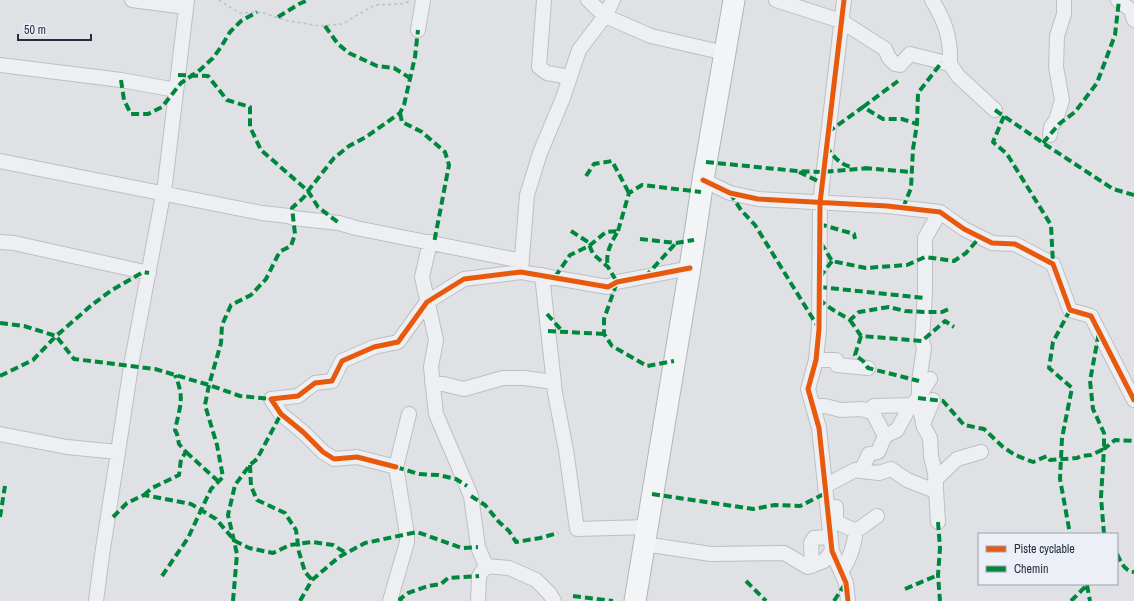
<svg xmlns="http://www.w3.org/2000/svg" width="1134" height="601" font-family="'Archivo Narrow',sans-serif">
	<rect width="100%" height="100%" fill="#dfe1e4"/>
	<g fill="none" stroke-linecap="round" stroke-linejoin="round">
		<g stroke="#bdbfc2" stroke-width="16">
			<path id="minor" d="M132 0 186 7
				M544 0 539 67 547 73 570 77
				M588 0 605 16 651 36 725 53
				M776 0 841 21 885 49 889 58 895 64 900 65 910 54 950 64 958 76 995 110
				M844 0 820 203 819 329 816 360 808 389 819 428 832 551 846 583 848 601
				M932 0C945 21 951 38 950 64
				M1118 0 1131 10 1134 20
				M418 30 423 0
				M0 65 121 80 176 90
				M1050 135 1051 127 1056 120 1062 100 1056 67 1057 36 1064 14V0
				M0 161 262 213 289 216 293 218 339 223 356 228 522 261
				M703 180 730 193 758 199 887 206 940 212 964 229 992 243 1015 244 1053 264 1070 310 1091 316 1134 400
				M0 242 14 243 149 273
				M430 242 422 277 436 340 431 367 436 414 471 496 478 547 486 566 479 576 478 601
				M521 270 527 195 540 153 563 98 579 50 605 16 613 0
				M542 275 555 393 566 450 577 529 647 527
				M816 360H836L837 365 868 368
				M432 383 443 384 464 389 503 378H524L554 382
				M813 406H825L841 410 862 409 868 411 874 406 913 405
				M868 411 873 413 885 436
				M923 424 933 400
				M0 434 67 447 118 452 102 555 96 601
				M118 452 131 366 165 184 187 0
				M396 467 357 457 334 459 323 452 303 432 281 414 271 399 298 396 315 383 332 381 342 361 374 347 398 342 427 302 464 279 521 272 608 287 617 282 690 268
				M861 471 879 473 891 469 907 480 930 489 936 485
				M935 480 957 459 981 452
				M825 486 855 470 861 471 869 454 878 452 885 436 897 430 908 410 918 398 930 379
				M836 507V522L856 531
				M938 522 935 473 931 456 930 438 924 427 919 405V381L924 348 922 341 925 293V238L940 212
				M644 544 711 554 784 553 808 567 824 561 832 551
				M486 566 509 568 536 580 549 593 554 601
				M812 566 811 543 814 538 830 537
				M841 572C850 560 854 546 856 531L877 516
				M390 601 407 542V534L396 467 409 414"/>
		</g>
		<g stroke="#b1b4b9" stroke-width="23">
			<path id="highway" d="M635 601 690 268 703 180 734 0"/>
		</g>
		<path stroke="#bebfc5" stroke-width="1.5" stroke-dasharray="3 3" stroke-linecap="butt" d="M219 0 239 13 261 12 285 20 319 26 342 24 375 5 401 4 411 1"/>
		<use href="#minor" stroke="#eeeff2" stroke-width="14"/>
		<use href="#highway" stroke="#f3f4f5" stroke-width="21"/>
		<path stroke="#00873e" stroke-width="4" stroke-dasharray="8 4" stroke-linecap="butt" d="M278 17 299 4 308 0
			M325 26 338 44 349 53 377 66 394 68 410 78
			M178 75 208 76 227 100 250 107V127L261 150 308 191 318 207 339 223
			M121 80 124 100 131 114H148L162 107 181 83 200 70 213 58 221 47 230 32 241 21 257 12
			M863 107 898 81
			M995 110 1043 143 1113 189 1134 195
			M400 113 402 122 422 132 445 152 449 165 434 243
			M1004 116 993 142 1007 154 1051 225 1053 264
			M828 132 863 107 883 119H902L917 124
			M1043 143 1059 124 1075 112 1097 83 1115 35 1119 0
			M826 146C833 156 840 165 852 167
			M706 162 797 171 823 172 869 168
			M864 168 912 172
			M799 172 822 183
			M586 176 594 164 612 161 629 193
			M730 193 741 210 755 225 818 327
			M903 208 911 188 913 149 917 124 918 93 942 62
			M819 224 854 234 855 239
			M571 231 588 242 593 254 608 267 617 282 604 319V334L612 346 647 366 674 361
			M618 231 629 193 642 185 701 192
			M640 239 676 243 694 240
			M821 243 832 261 866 268 907 265 925 257 954 261 966 253 980 237
			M555 277 570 255 589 246 606 232 618 231C611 243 605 253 608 267
			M645 277 676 243
			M820 277 832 261
			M819 287 925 298
			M819 299C828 308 839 313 850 320L859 312 889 307 905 311 924 312H942L949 309
			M1070 310 1053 342 1049 368 1072 388 1062 438 1060 479 1070 534
			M547 314 563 332
			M850 320 861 336 922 341 945 321 954 327
			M0 323 24 326 56 336 74 359 155 369 209 385 240 396 271 399
			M548 331 604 334
			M861 336 855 355 863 361 868 368 919 381
			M0 376 33 360 56 336 93 304 112 290 143 272 149 273
			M918 398 943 401 964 425 984 429 1003 447 1015 455 1033 462 1047 456 1050 460 1077 458 1081 456 1091 455 1104 449V433L1093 409 1090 381 1099 332
			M186 452 219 482
			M250 465 251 486 257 500 285 513 296 530 299 552 305 572 312 580
			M396 467 419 474 438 475 456 479 467 486
			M652 494 753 509 775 505 800 506 826 493
			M144 495 152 488 179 475 181 459 186 452 179 444 177 434 175 430C180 406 185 398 175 375
			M471 496 485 505 499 522 509 531 516 542 540 538 558 533
			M0 517 5 486
			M113 517 127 503 144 495 191 504 216 519 235 541 249 548 273 553 290 545 312 542 333 545 346 553
			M938 522 940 548 938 575 940 601
			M1104 534 1101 497 1104 449 1115 440 1134 441
			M1117 554C1121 562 1124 571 1134 572
			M162 576 188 538 211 489 223 477 217 445 205 405 209 385 221 343 222 325 231 305 251 295 266 279 278 255 281 251 291 246 295 234 292 208C297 203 305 198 308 191L334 158 349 146 366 137 400 113 404 105 415 57 418 30
			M746 581 766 601
			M1087 585 1090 601
			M905 589 938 575
			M573 596 613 601
			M233 601 237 554 228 515 235 485 250 465 257 459 281 414
			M300 601 312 580 339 557 365 543 417 532 462 548 478 547
			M402 601 400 599 408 593 428 586 441 584 448 578 479 576
			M834 601 845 584
			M1071 601 1088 584"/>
		<g stroke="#eceff5" stroke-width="8">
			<path id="cycleway" d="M844 0 820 203 819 329 816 360 808 389 819 428 832 551 846 583 848 601
				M703 180 730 193 758 199 887 206 940 212 964 229 992 243 1015 244 1053 264 1070 310 1091 316 1134 400
				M396 467 357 457 334 459 323 452 303 432 281 414 271 399 298 396 315 383 332 381 342 361 374 347 398 342 427 302 464 279 521 272 608 287 617 282 690 268"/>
		</g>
		<use href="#cycleway" stroke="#e8590c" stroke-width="5"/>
	</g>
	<rect x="978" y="533" width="140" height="52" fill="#eceff5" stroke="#9ca2ac"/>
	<rect x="986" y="546" width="20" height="6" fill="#e8590c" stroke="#9ca2ac"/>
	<text x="1014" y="553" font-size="12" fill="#252e3e">Piste cyclable</text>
	<rect x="986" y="566" width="20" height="6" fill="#00873e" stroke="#9ca2ac"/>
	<text x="1014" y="573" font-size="12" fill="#252e3e">Chemin</text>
	<path d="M18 34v6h73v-6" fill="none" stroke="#252e3e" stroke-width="2"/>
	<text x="24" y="34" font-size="12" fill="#252e3e" stroke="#eceff5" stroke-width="3" paint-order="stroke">50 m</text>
</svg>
